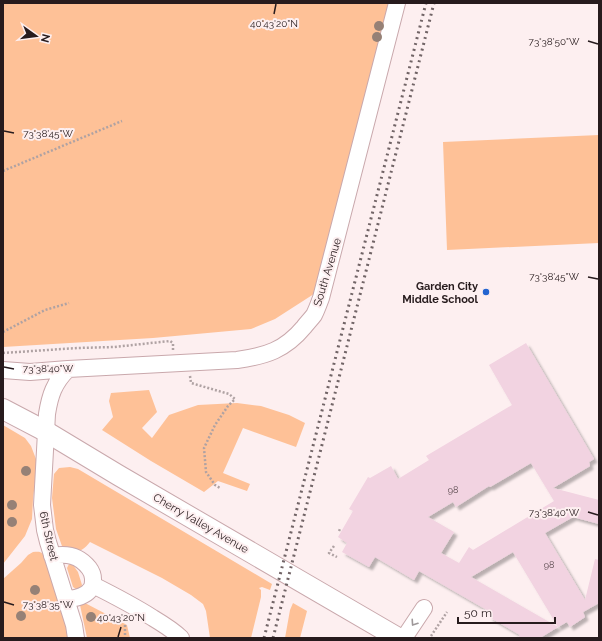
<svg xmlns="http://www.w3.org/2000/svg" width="602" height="641" font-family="Raleway,sans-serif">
	<defs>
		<filter id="shadow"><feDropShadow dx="3.5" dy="3.5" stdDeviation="1" flood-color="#0004"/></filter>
	</defs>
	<rect width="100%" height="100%" fill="#fdeff0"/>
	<path fill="#fec197" d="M3 3H393L317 292 275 319 251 329 153 338 3 347Z
		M599 135V243L447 250 443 142Z
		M149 390 157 412 142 428 152 438 169 415 198 405 237 403 261 406 289 415 305 423 296 447 243 428 223 473 250 484 247 491 218 481 204 492 151 461 102 430 113 417 109 401 111 393Z
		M3 425 25 438 31 446 36 459V474L33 499 32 519 25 536 3 564Z
		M70 467 78 469 272 584 270 590 262 587 259 588 261 590V597L251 638H210L206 611 203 604 191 595 162 578 90 542C81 554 76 551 63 549L56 529 52 498 54 474 59 468Z
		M33 552C42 551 42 552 46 560L67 628 68 638H3V579L21 563 28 555Z
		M69 564 73 565 78 572 82 585 80 589H76L73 587 67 568Z
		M83 603H85L127 625 130 638H87L80 605Z
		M293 603 307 611 300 638H285L290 610Z"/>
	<path fill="#f2d3e1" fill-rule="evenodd" filter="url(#shadow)" d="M526 343 594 459 589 462 590 466 553 488 599 500V524L573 517 545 533 585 600 595 559 599 560V603L583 612 585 617 570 627 567 622 558 627 513 552 471 577 558 627 540 638H518L520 635 489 617 492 613 419 571 414 580 375 557 369 567 342 552 347 543 338 537 353 511 349 509 368 477 370 478 391 466 398 479 429 460 426 456 512 405 489 365ZM531 463 554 501 473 550 469 547 459 563 441 553 454 532 428 517 453 502 456 507 489 486 490 487Z"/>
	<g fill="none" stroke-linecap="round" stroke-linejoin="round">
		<g stroke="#c9a8ac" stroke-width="18">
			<path id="minor" d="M68 369C54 383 50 395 47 414L42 505 45 530 48 542 74 625 76 638
				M3 370 30 372 68 369 237 360C266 356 285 350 304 327 307 323 311 319 314 315 317 309 319 303 321 298L397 3
				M52 556C67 553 79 555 89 568 92 572 93 574 93 579 93 584 93 587 89 591 84 597 74 598 66 600
				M93 585C113 595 134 606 153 618 163 624 173 630 181 638
				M404 638 424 608"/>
		</g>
		<g stroke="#c9a8ac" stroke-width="22">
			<path id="major" d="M3 409 45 431 118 475 398 638"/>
		</g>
		<path stroke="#afa2a3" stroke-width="2.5" stroke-dasharray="2 2" stroke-linecap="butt" d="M3 171 122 121
			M3 332 45 310 69 303
			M3 353 77 348 114 347 170 341 173 343V350
			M190 376 191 383 229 394 235 399 228 406 215 425 204 448 206 472 215 485 220 488
			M339 531 340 529
			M334 546 329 553 337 557
			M125 617V638
			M431 636 447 612"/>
		<use href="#minor" stroke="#fff" stroke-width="16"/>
		<use href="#major" stroke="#fff" stroke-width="20"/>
		<path stroke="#716466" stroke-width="3" stroke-dasharray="2 4" stroke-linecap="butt" d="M264 638 426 3
			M273 638 434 3"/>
	</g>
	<g fill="#968176">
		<circle cx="379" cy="26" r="5"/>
		<circle cx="377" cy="37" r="5"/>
		<circle cx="26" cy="471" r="5"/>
		<circle cx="12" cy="505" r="5"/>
		<circle cx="12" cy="522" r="5"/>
		<circle cx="35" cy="590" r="5"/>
		<circle cx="21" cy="616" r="5"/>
		<circle cx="91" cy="617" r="5"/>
	</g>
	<defs><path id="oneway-chevron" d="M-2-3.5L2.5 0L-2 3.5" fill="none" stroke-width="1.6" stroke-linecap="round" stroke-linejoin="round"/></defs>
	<use stroke="#9e9899" href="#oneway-chevron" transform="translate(414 623) rotate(124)"/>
	<path fill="none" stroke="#271b1d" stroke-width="1.5" d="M274 14 276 4M588 41 598 44M4 131 14 133M588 277 598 279M4 367 14 369M588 512 598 515M4 602 14 605M118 637 121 627"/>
	<circle fill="#2364d0" stroke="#fdeff0" stroke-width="1.5" cx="486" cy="292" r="4"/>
	<g text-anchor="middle" stroke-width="4" stroke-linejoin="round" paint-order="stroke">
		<g font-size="9" fill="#5a494e">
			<text x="453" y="493">98</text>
			<text x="549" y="568">98</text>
		</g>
		<g font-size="11" fill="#271b1d" stroke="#fdeff0">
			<text transform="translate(327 272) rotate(-73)" y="4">South Avenue</text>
			<text transform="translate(201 523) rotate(30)" y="4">Cherry Valley Avenue</text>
			<text transform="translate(49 536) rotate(77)" y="4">6th Street</text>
		</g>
		<g font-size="11" font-weight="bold" fill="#271b1d" stroke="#fdeff0" text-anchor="end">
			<text x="478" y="290">Garden City<tspan x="478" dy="13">Middle School</tspan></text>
		</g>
	</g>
	<g font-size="10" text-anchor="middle" fill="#271b1d" stroke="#fdeff0" stroke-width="4" stroke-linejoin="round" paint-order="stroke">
		<text x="274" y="27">40°43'20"N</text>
		<text x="554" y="45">73°38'50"W</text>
		<text x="48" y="137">73°38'45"W</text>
		<text x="554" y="280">73°38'45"W</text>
		<text x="48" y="372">73°38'40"W</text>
		<text x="554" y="516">73°38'40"W</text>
		<text x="48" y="608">73°38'35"W</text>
		<text x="121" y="621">40°43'20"N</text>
	</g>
	<rect width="602" height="641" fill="none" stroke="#271b1d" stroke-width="8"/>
	<g transform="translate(36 36) rotate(104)" stroke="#fdeff0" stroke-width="3" paint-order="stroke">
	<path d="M0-3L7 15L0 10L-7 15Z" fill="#271b1d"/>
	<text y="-6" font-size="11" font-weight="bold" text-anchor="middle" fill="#271b1d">N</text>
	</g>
	<path d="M458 617v6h97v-6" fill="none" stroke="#271b1d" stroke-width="2"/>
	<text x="464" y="617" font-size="12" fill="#271b1d" stroke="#fdeff0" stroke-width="3" paint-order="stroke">50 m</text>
</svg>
